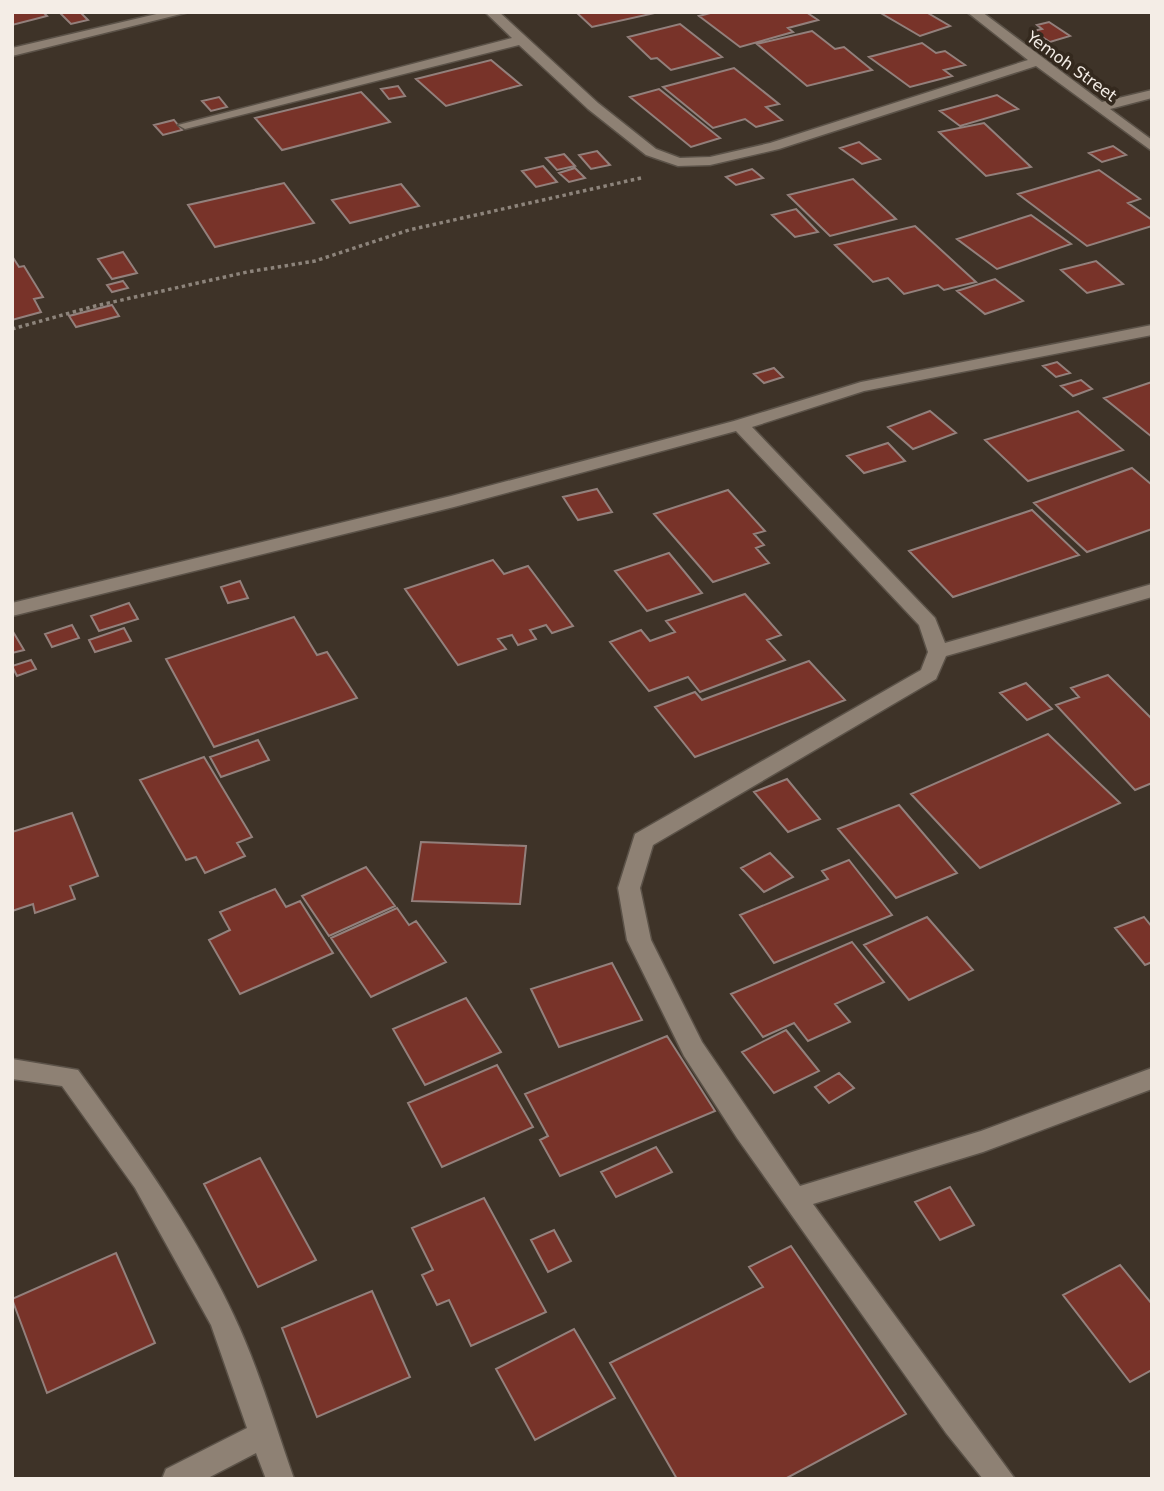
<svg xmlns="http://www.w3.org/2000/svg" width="1164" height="1491" font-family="'DejaVu Sans',sans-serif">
	<rect width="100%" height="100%" fill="#3e3328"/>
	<path fill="#783329" stroke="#93807c" stroke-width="2" d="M12 12H43L47 16 12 25Z
		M59 12H80L88 20 71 24Z
		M576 12H654L655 13 592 27Z
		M714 12H806L818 20 788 28 793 32 740 47 699 16Z
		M879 12H926L950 26 920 36Z
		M1049 22 1070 36 1050 42 1033 31 1042 29 1037 25Z
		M680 24 722 57 671 70 657 58 651 59 628 37Z
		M812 31 835 49 844 47 872 70 807 86 757 44Z
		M922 43 936 53 945 51 965 65 944 70 952 76 910 87 869 57Z
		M491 60 521 85 446 106 416 79Z
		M734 68 779 104 766 107 782 120 756 127 745 119 713 128 663 87Z
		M398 86 405 96 389 99 381 89Z
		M659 89 720 138 691 147 630 97Z
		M361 92 390 122 282 150 255 118Z
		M997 95 1018 109 960 126 940 111Z
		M219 97 227 107 211 111 202 101Z
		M174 120 182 130 163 135 154 125Z
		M984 123 1031 167 986 176 939 132Z
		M859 142 880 159 862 164 840 148Z
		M1113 146 1126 155 1102 162 1089 153Z
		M597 151 610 165 591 169 579 155Z
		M564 154 575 166 557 170 546 158Z
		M543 166 557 182 536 187 522 171Z
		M575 168 585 178 569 182 559 173Z
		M752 169 763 178 736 185 726 177Z
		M1099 170 1140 199 1128 203 1152 220V226L1087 246 1018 194Z
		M853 179 896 219 830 236 788 195Z
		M284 183 314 223 215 247 188 205Z
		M401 184 419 206 350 223 332 200Z
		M796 209 818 232 795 237 772 215Z
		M1031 215 1071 244 997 269 957 239Z
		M915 226 976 282 944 290 938 285 904 294 888 278 873 282 835 245Z
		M123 252 137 273 112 279 98 259Z
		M12 256 19 267 24 266 43 297 34 299 41 312 12 320Z
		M1096 261 1123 284 1087 293 1061 270Z
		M995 279 1023 301 985 314 957 291Z
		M123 281 128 288 112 292 107 285Z
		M112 305 119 316 76 327 69 316Z
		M1057 362 1070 373 1056 377 1043 366Z
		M774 368 783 377 764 383 754 374Z
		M1081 380 1092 389 1073 396 1061 386Z
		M1152 382V437L1104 398Z
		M930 411 956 433 913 449 888 427Z
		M1078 411 1123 450 1028 481 985 440Z
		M888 443 905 461 864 473 847 456Z
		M1132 468 1152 485V529L1087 552 1034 503Z
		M597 489 612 512 578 520 563 497Z
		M728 490 765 531 754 534 764 545 756 548 769 563 713 582 654 514Z
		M1032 510 1079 555 953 597 909 551Z
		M669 553 702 593 647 611 615 571Z
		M493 560 504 574 528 566 573 626 552 633 546 625 530 630 536 639 518 645 512 635 498 639 506 649 458 665 405 589Z
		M240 581 248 598 228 603 221 587Z
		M745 594 781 635 767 640 785 660 700 692 688 677 649 691 610 642 641 630 650 641 675 632 666 621Z
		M129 603 138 619 99 631 91 616Z
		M294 617 317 655 327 652 357 698 214 747 166 659Z
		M72 625 79 638 52 647 45 634Z
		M124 628 131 641 95 652 89 640Z
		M12 630 24 650 12 653Z
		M31 660 36 669 17 676 12 666Z
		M809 661 845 700 695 757 655 707 695 692 702 700Z
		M1108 675 1152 719V783L1135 790 1056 705 1079 697 1071 688Z
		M1026 683 1052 709 1027 720 1000 693Z
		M1048 734 1120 803 980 868 911 794Z
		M258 740 269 760 221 777 210 757Z
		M204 757 252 837 237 843 245 856 205 873 196 857 186 860 140 780Z
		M787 779 820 819 788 832 754 792Z
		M899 805 957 873 896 898 838 829Z
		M72 813 98 876 70 886 75 899 35 913 33 904 12 911V832Z
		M421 842 526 846 520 904 412 901Z
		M770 853 793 877 764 892 741 868Z
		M849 860 892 915 774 963 740 915 828 879 822 871Z
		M366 867 395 906 329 936 302 896Z
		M275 889 286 907 300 901 333 953 240 994 209 940 230 930 220 912Z
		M397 908 409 925 416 921 446 962 371 997 331 938Z
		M927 917 973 970 909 1000 864 945Z
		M1144 917 1152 927V962L1145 965 1115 928Z
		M852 942 884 982 835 1004 850 1022 808 1041 794 1023 763 1037 731 994Z
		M612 963 642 1020 559 1047 531 989Z
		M466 998 501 1052 425 1085 393 1029Z
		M786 1030 819 1071 774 1093 742 1052Z
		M667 1036 715 1111 560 1176 540 1140 548 1136 525 1094Z
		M497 1065 533 1127 442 1167 408 1103Z
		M839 1073 854 1088 829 1103 815 1087Z
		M656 1147 672 1172 616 1197 601 1172Z
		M260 1158 316 1260 258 1287 204 1184Z
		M950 1187 974 1225 940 1240 915 1202Z
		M484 1198 546 1312 471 1346 449 1300 437 1305 422 1275 433 1270 412 1228Z
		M554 1230 571 1261 548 1272 531 1240Z
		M791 1246 906 1414 785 1479H677L610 1363 763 1287 749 1267Z
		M116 1253 155 1343 47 1393 12 1299Z
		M1120 1265 1152 1304V1370L1130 1382 1063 1295Z
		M372 1291 410 1377 317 1417 282 1328Z
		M574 1329 615 1398 535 1440 496 1369Z"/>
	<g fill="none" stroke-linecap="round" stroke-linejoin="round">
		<g stroke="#5b5248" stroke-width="3">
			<path id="minor" d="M165 12H189L12 56V48Z
				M485 12H499L598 103 656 149 680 158 710 157 770 143 1028 60 967 12H982L1102 102 1152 90V98L1110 109 1152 140V151L1036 66 779 149 710 165 678 166 646 155 588 109 519 45 185 129 178 125 512 38Z
				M1152 325V335L864 391 752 427 935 618 945 643 1152 584V597L946 656 936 679 653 845 640 888 651 940 702 1042 800 1186 981 1131 1152 1068V1089L983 1152 813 1204 1015 1479H983L946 1433 737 1138 684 1056 627 940 618 888 635 834 921 670 928 652 919 625 736 431 454 507 12 616V603L451 496 734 421 861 382Z
				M12 1059 78 1070C135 1148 193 1228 234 1316 259 1369 275 1425 294 1479H266L256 1453 206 1479H162L166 1469 247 1428 211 1325 135 1188 62 1086 12 1079Z"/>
		</g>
		<path stroke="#8d847b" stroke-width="3.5" stroke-dasharray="3.5 3.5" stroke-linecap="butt" d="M12 329 95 306 247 272 315 261 409 230 641 178"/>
		<use href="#minor" fill="#8e8174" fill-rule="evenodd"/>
	</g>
	<g text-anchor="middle" stroke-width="7" stroke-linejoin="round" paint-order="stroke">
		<g font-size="16" fill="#f4ede6" stroke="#34291e">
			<text transform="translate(1072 66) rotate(36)" y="6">Yemoh Street</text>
		</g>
	</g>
	<rect width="1164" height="1491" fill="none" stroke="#f4ede6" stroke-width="28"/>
</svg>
